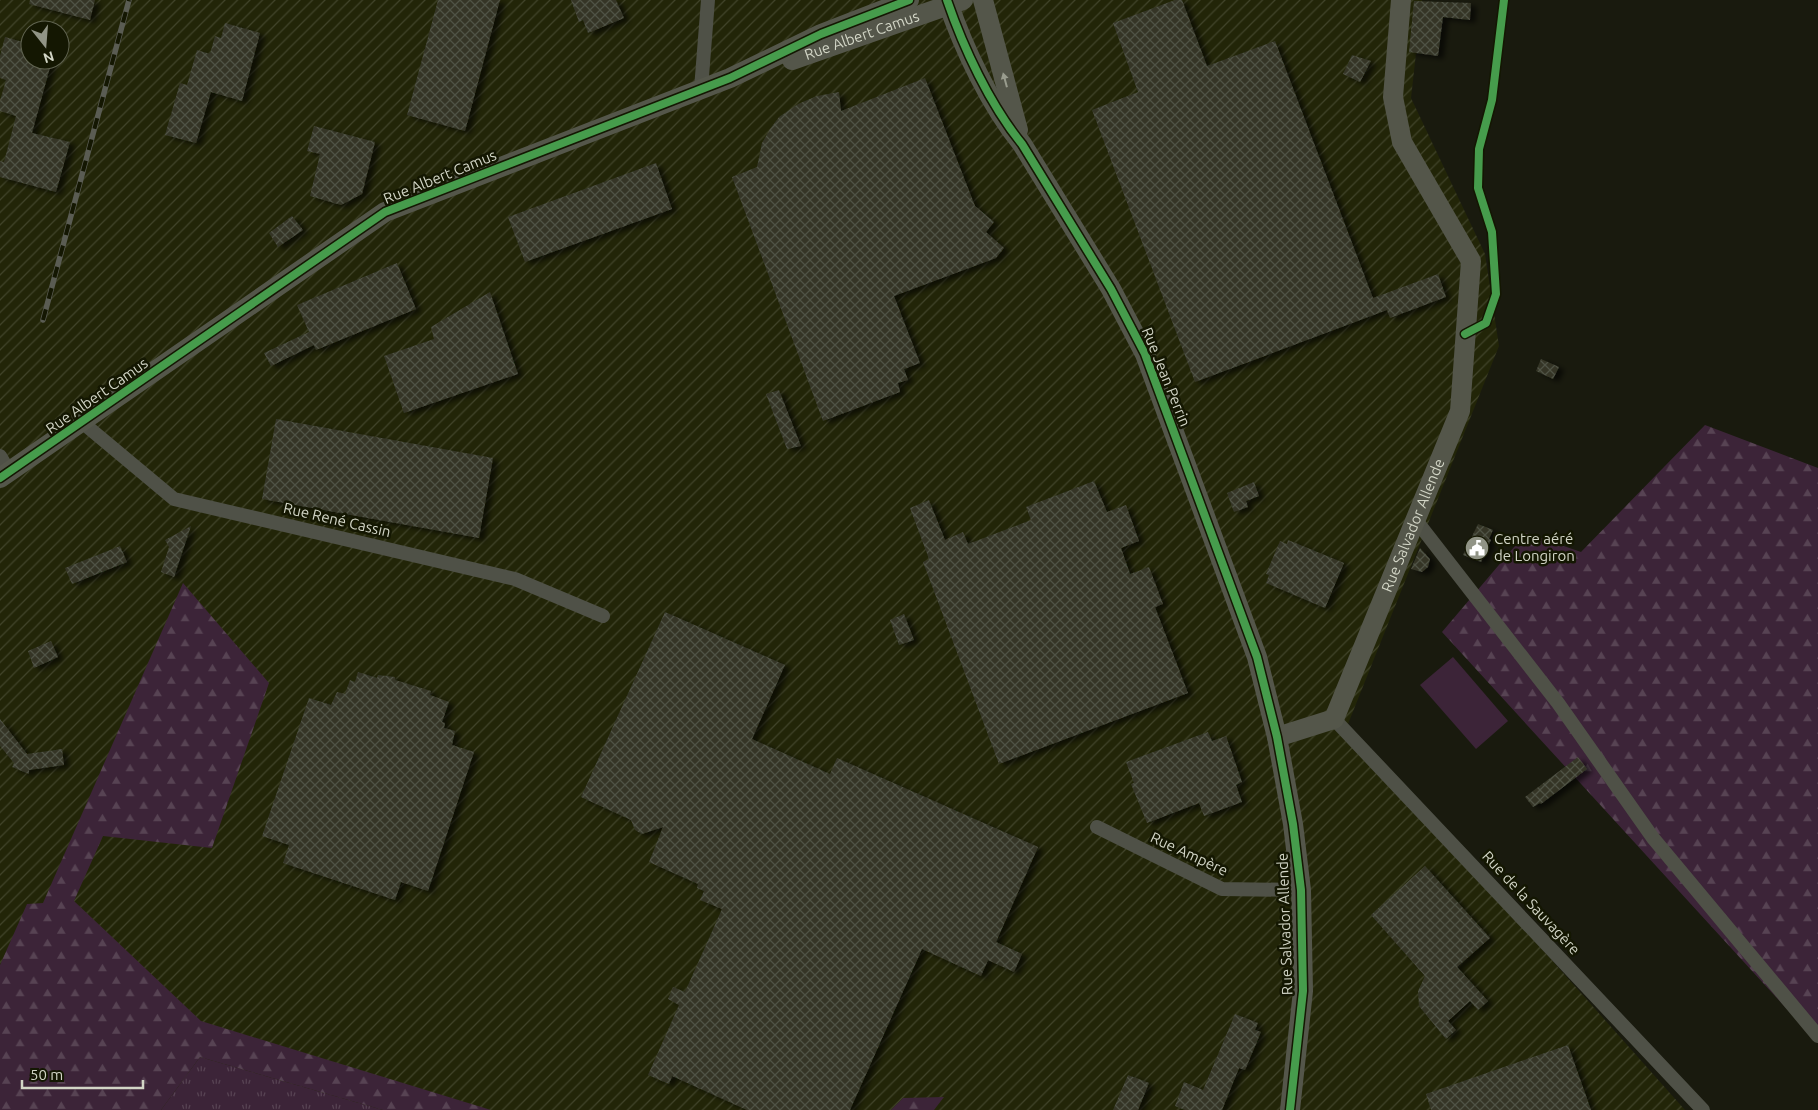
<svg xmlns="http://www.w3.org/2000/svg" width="1818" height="1110" font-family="Ubuntu,sans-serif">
	<defs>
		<pattern id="industrial-furrows" width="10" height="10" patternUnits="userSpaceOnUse" patternTransform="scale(1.25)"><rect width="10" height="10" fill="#222508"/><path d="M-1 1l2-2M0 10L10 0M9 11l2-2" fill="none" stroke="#41442a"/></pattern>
		<pattern id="grass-tufts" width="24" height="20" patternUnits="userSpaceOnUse" patternTransform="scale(1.25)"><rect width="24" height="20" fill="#3c2438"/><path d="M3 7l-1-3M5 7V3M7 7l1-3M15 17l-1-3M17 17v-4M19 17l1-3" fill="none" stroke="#574353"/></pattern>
		<pattern id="forest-firs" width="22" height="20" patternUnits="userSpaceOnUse" patternTransform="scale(1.25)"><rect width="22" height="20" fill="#3c2438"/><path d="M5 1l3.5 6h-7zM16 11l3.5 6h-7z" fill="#574353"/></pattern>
		<pattern id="building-cross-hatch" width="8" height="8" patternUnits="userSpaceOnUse" patternTransform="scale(1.25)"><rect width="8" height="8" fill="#343627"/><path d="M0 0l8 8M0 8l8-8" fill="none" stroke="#505245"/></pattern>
		<filter id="shadow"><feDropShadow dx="5.5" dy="3" stdDeviation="2.5" flood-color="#0009"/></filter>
	</defs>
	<rect width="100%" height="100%" fill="#191a0e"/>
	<path fill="url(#industrial-furrows)" fill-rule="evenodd" d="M0 0H1422L1411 98 1485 254 1499 346 1346 729 1685 1110H0ZM30 30H60V60H30Z"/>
	<path fill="url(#grass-tufts)" d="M200 1057 383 1110H161Z"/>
	<path fill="url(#forest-firs)" d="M1705 425 1818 468V1043L1442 632 1526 533 1581 552Z
		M183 583 269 683 212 848 103 836 74 901 201 1021 491 1110H383L200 1057 161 1110H0V965L27 904 43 903Z
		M944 1097 934 1110H891L903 1098Z"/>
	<path fill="#3c2438" d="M1453 657 1508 721 1476 749 1420 685Z"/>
	<path fill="url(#building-cross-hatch)" filter="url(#shadow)" d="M30 0H95L90 20 29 4Z
		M438 0H500L465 131 407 115Z
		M571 0H616L624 18 588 33 583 20 579 22Z
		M1175 0H1182L1207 66 1275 41 1373 298 1438 274 1446 297 1390 318 1387 310 1195 382 1092 110 1138 92 1113 23Z
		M1414 1 1471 3 1470 20 1443 17 1438 56 1409 52Z
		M225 23 260 33 242 101 211 92 196 143 165 135 180 83 187 85 197 50 210 54 215 36 221 38Z
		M5 37 30 44V60H52L32 133 70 142 56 192 0 177V161L4 162 16 116 0 111V101L6 80 0 78V56Z
		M1352 55 1371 61 1360 82 1343 74Z
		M925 78 975 206 994 222 986 232 1004 248 996 258 894 296 920 363 904 369 908 380 898 383 900 392 823 421 732 177 757 167 762 143 770 129 779 117 798 104 817 96 839 92 841 111Z
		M314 126 375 142 362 194 341 205 310 196 320 154 307 151Z
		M656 163 672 209 525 262 508 217Z
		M292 216 303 230 278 247 269 233Z
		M397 263 416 309 316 350 314 345 271 366 264 353 309 332 297 305Z
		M490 292 518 374 404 413 384 356 434 339 431 327Z
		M1541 359 1559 367 1553 379 1536 371Z
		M779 390 801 446 787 449 766 394Z
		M276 419 493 458 479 538 262 499Z
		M1094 481 1107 512 1126 505 1139 541 1121 548 1130 574 1149 567 1163 604 1155 607 1188 693 999 764 923 562 929 559 910 508 929 500 945 540 963 532 968 544 1031 520 1026 507Z
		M1254 482 1259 496 1246 501 1248 507 1234 512 1227 493Z
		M1478 524 1493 530 1489 539 1491 540 1481 562 1463 555Z
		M191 526 174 577 161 572 169 547 165 540Z
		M1288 540 1344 563 1325 608 1266 583 1269 575 1266 574 1280 541 1287 544Z
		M120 546 127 562 72 584 65 568Z
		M1420 548 1430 559 1428 567 1422 572 1411 569Z
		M665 612 785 665 752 739 830 774 837 758 1038 847 996 942 1022 954 1014 972 988 960 981 976 922 949 850 1110H747L672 1076 669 1084 648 1075 679 1005 668 999 673 987 685 992 722 909 700 900 704 891 697 888 698 884 649 862 663 827 642 834 635 830 631 820 581 797Z
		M904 614 914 640 899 645 890 620Z
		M51 641 58 657 34 668 28 651Z
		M358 672 377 678 378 675 395 677V680L431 691 430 695 449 702 442 722 445 723 444 728 455 731 452 745 474 752 428 891 401 882 395 900 283 863 289 845 262 836 309 698 331 705 337 692 345 694 350 680 355 682Z
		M0 719 27 754 62 749 64 765 29 770V774L12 767 14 763 0 746Z
		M1208 732 1212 741 1226 736 1242 782 1236 785 1242 802 1204 816 1199 803 1147 823 1131 784 1134 783 1126 762Z
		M1578 757 1587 769 1541 804 1540 803 1533 807 1525 797Z
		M1425 866 1490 938 1457 967 1488 1001 1478 1010 1470 1001 1448 1021 1456 1030 1446 1039 1419 1006 1418 991 1425 976 1371 915Z
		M1235 1014 1258 1023 1255 1030 1261 1032 1245 1070 1239 1068 1222 1110H1185L1175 1106 1184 1082 1203 1090Z
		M1568 1045 1591 1110H1431L1426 1094Z
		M1128 1075 1149 1083 1138 1110H1113Z"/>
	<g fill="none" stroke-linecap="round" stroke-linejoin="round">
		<path stroke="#4f5147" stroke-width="14" d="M701 89 708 0
			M83 423 174 499 515 579 603 616
			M0 456 10 473
			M1415 519 1558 703 1653 838 1818 1036
			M1334 719 1703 1110
			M1097 827 1222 889 1301 890"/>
		<g stroke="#54564a" stroke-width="20">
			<path d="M947 0C963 47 990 105 1022 144L1111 289 1145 354 1257 657 1277 737 1293 824 1301 890 1303 991 1290 1110"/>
			<path d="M983 0 1018 130"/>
			<path id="s1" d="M792 60 963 0"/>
			<path d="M0 478 385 212 730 78 821 34 909 0"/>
			<path id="s2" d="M1277 737 1334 719 1460 411 1471 261 1402 142 1393 97 1401 0"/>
		</g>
		<g stroke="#5a5c53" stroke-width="5.5">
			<path id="rail" d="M43 320 129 0"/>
		</g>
		<use href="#rail" stroke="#141702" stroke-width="4" stroke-dasharray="11" stroke-linecap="butt"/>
		<g stroke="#141702" stroke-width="11">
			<path id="cycleway" d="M947 0C963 47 990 105 1022 144L1111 289 1145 354 1257 657 1277 737 1293 824 1301 890 1303 991 1290 1110
				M1465 334 1486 323 1496 294 1492 232 1478 188 1479 149 1492 100 1504 0
				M0 478 385 212 730 78 821 34 909 0"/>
		</g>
		<use href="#cycleway" stroke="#469c4c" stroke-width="8"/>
	</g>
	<defs><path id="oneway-solid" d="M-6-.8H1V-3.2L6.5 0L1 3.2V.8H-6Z" transform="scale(1.25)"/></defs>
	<use fill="#999c8e" href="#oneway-solid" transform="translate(1005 80) rotate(-105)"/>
	<defs>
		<g id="civic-disc" transform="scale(1.25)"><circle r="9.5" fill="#919486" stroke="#141702"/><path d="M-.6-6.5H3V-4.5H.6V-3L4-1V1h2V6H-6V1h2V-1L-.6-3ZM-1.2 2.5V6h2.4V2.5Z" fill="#fff"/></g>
	</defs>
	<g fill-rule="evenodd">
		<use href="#civic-disc" x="1477" y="548"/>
	</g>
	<g text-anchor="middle" stroke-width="5" stroke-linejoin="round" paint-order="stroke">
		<g font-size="15" fill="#d2d5c6" stroke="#141702">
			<text dy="5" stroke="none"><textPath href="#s1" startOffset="74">Rue Albert Camus</textPath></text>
			<text transform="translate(440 177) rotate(-22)" y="5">Rue Albert Camus</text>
			<text transform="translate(1166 377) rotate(68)" y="5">Rue Jean Perrin</text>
			<text transform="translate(97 396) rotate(-35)" y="5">Rue Albert Camus</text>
			<text transform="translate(337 520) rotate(13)" y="5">Rue René Cassin</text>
			<text dy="5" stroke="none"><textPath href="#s2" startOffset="269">Rue Salvador Allende</textPath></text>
			<text transform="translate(1189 854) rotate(25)" y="5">Rue Ampère</text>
			<text transform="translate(1531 903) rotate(47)" y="5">Rue de la Sauvagère</text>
			<text transform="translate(1285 924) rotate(-92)" y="5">Rue Salvador Allende</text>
		</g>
		<g font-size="15" fill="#d2d5c6" stroke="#141702" text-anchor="start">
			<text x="1494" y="544">Centre aéré<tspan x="1494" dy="17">de Longiron</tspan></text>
		</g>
	</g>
	<g transform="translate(45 45) rotate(163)"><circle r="24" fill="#141702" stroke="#606350"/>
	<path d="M0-4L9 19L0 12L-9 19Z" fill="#919486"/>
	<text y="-8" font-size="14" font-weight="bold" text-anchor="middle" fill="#d2d5c6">N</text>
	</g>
	<path d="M22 1080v8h121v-8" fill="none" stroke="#d2d5c6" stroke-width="2.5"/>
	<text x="30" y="1080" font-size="15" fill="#d2d5c6" stroke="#141702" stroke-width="4" paint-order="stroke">50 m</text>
</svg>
